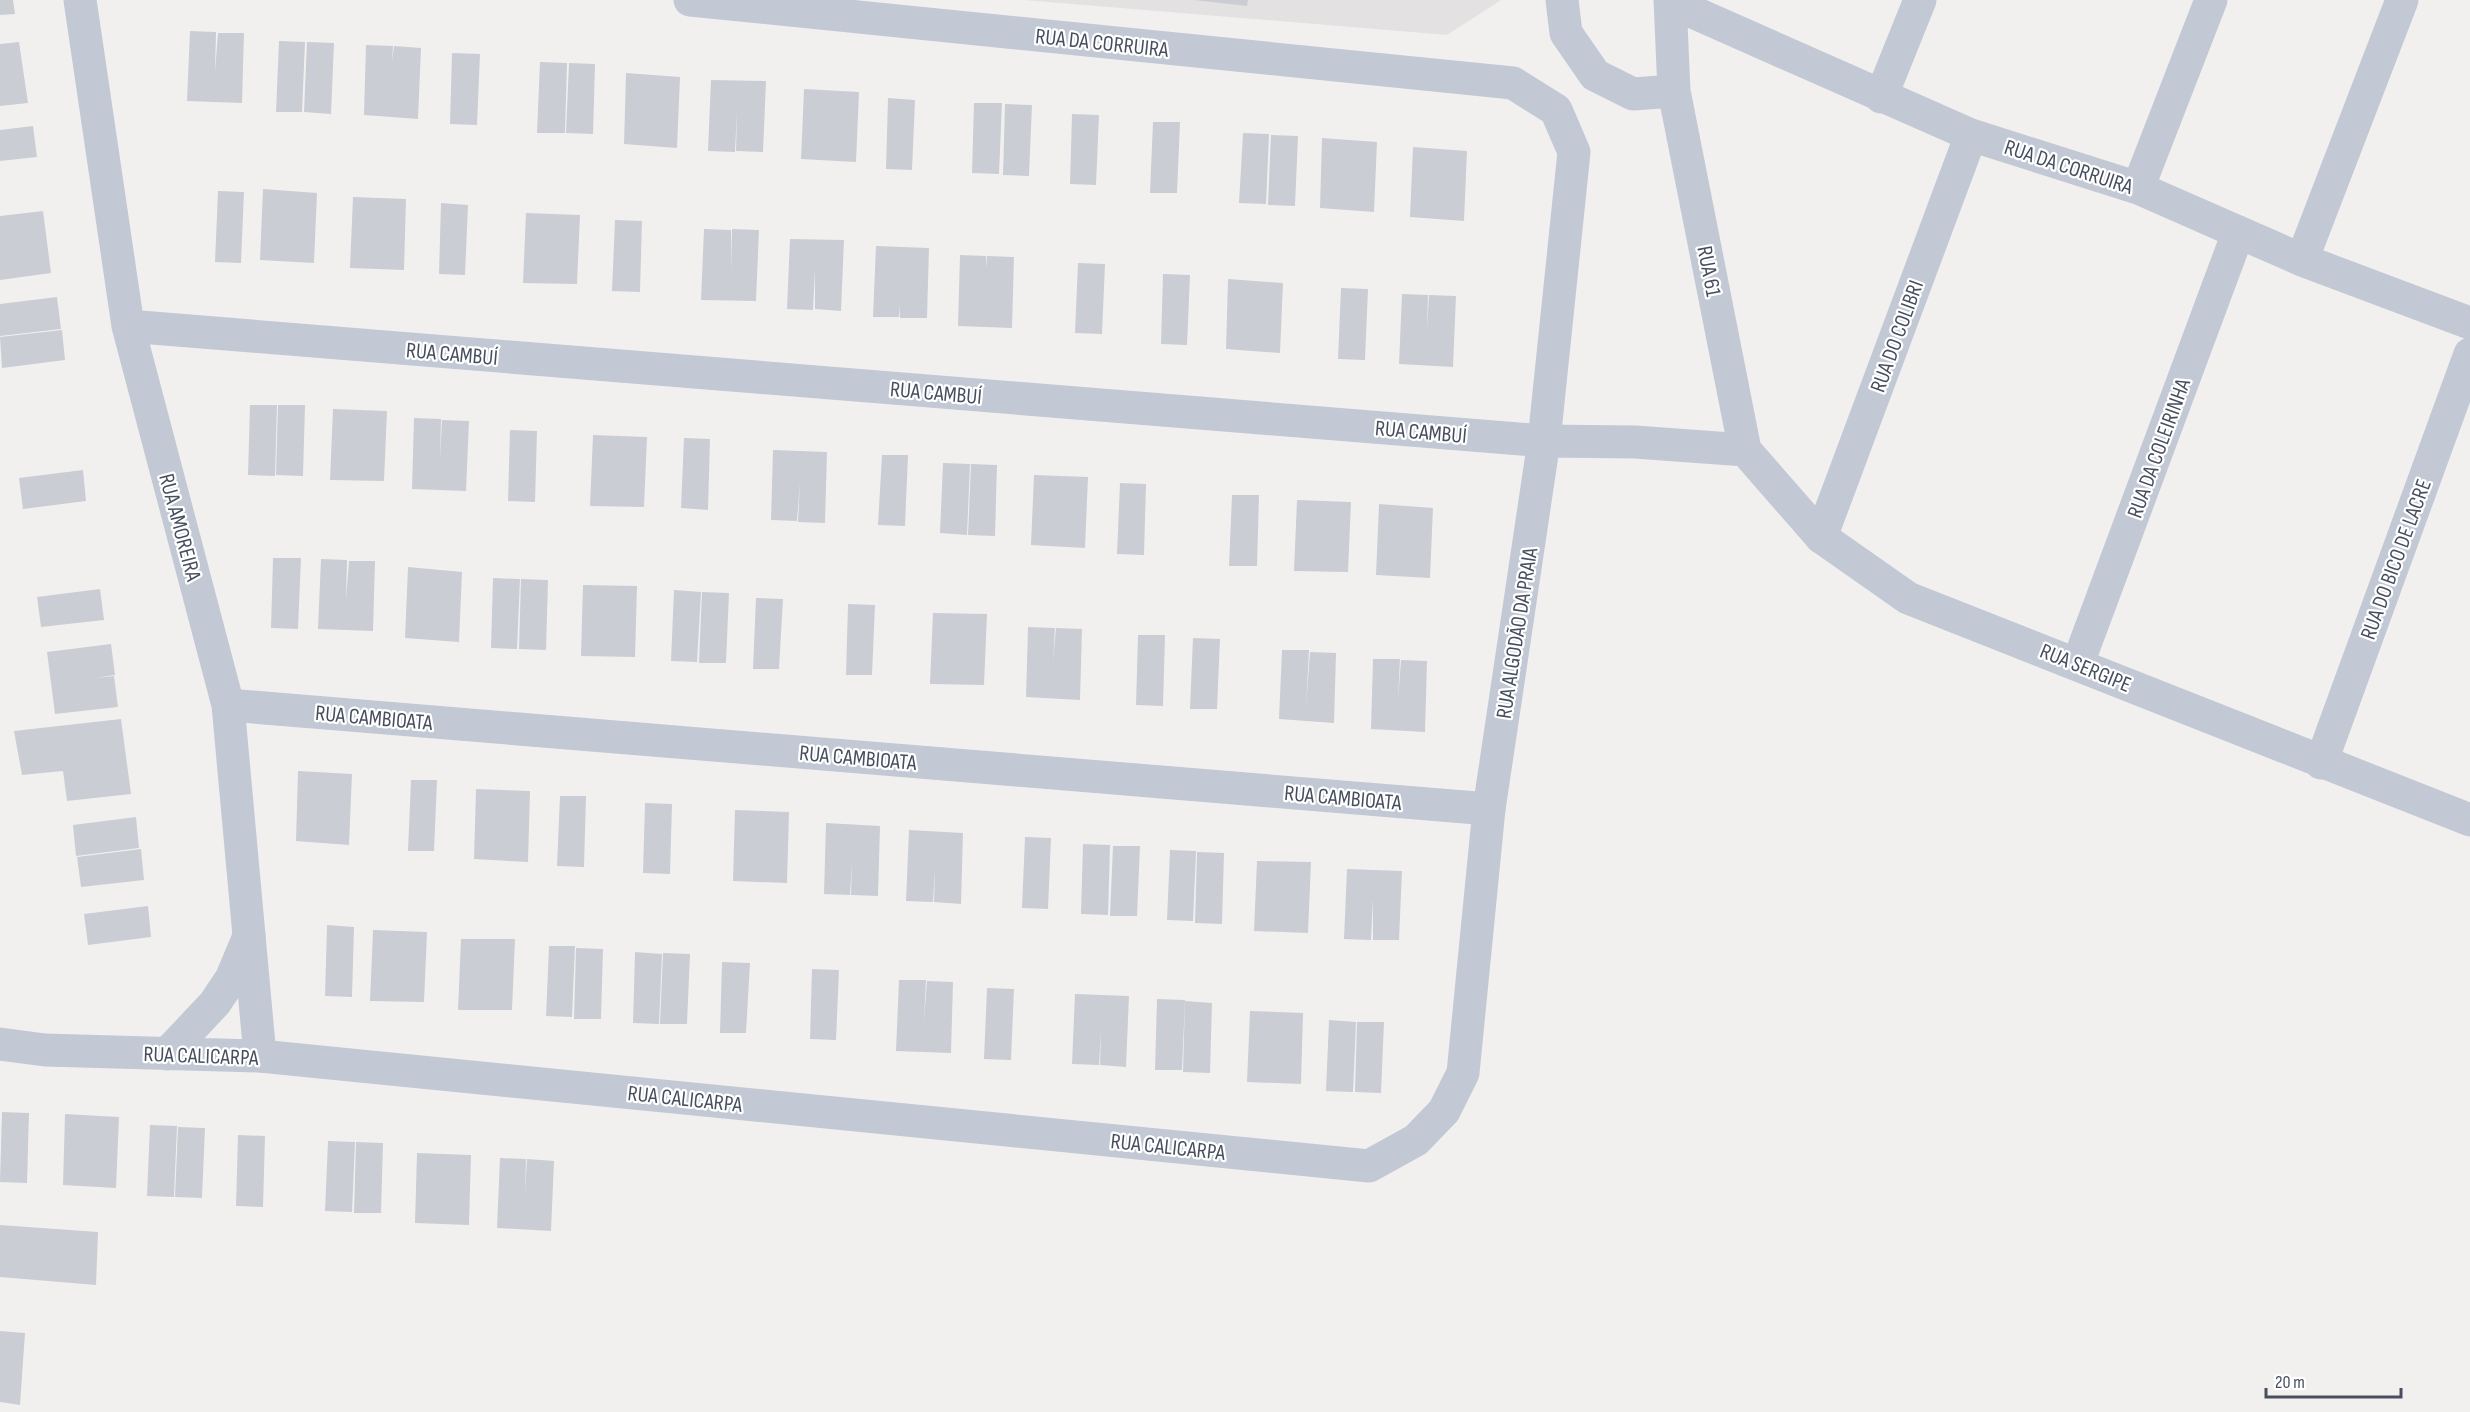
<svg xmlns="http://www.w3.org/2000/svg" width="2470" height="1412" font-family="'Sofia Sans Condensed',sans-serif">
	<rect width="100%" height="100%" fill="#f2f0ef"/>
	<path fill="#e3e1e1" d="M1024 0H1501L1447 35Z"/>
	<path fill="#cbcdd5" d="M0 0H13L15 14 0 15Z
		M1194 0H1248L1247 6Z
		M190 31 216 32 215 72 218 33H244L242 103 187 101Z
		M279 41 305 42 302 112H276Z
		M19 42 28 103 0 106V44Z
		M307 42 334 43 331 114 304 112Z
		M366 45 393 46 392 62 394 46 421 48 418 119 364 115Z
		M452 53 480 54 477 125 450 124Z
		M540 62 567 63 565 133H537Z
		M569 63 595 64 593 134 566 133Z
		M626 73 680 77 677 148 624 144Z
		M711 80 766 81 763 152 736 151 737 111 735 152 708 151Z
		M804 89 859 92 856 162 801 159Z
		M888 98 915 100 912 170 886 169Z
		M974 103H1002L999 174 972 173Z
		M1005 104 1032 105 1029 176 1003 175Z
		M1072 114 1099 115 1096 185 1070 184Z
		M1153 122H1180L1177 193H1150Z
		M33 126 37 157 0 161V130Z
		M1243 133 1269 134 1266 204 1239 203Z
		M1271 135 1298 136 1295 206 1268 205Z
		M1322 138 1377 142 1374 212 1320 208Z
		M1413 147 1467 151 1464 221 1410 217Z
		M263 189 317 193 314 263 260 260Z
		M218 191 244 192 241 263 215 262Z
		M353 197 406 199 404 270 350 268Z
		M441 203 468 205 465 275 439 274Z
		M43 211 51 273 0 280V216Z
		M526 213 580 215 577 284 523 283Z
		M615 220 642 221 640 292 612 291Z
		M704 229 731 230V271L732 229 759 230 756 301 701 300Z
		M790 239 844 240 841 311 815 309V270L813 310 787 309Z
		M876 246 929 248 927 318H900V305L899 317H873Z
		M960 255 986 256 987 268V256L1014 257 1012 328 958 326Z
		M1078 263 1105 264 1102 334 1075 333Z
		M1163 274 1190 275 1187 345 1161 344Z
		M1228 279 1283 283 1280 353 1226 349Z
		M1341 288 1368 289 1365 360 1338 359Z
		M1402 294 1428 295 1427 329 1429 295 1456 296 1453 367 1399 364Z
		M57 297 61 329 0 336V304Z
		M62 330 65 360 2 368 0 337Z
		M250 405H277L275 476 248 475Z
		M278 405H305L303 476 276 475Z
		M333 409 387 411 384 481 330 480Z
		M414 418 441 419 440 460 442 420 469 421 466 491 412 489Z
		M510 430 537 431 535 502 508 501Z
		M593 435 647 437 644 507 590 506Z
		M684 438 710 439 708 510 681 508Z
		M773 450 827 452 825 523 798 522 800 482 797 521 771 520Z
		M882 455H908L905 526 878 525Z
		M943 463 970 464 967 535 940 533Z
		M971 464 997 465 995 536 968 535Z
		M83 470 86 501 23 509 19 478Z
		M1034 475 1088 477 1085 548 1031 545Z
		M1120 483 1146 484 1144 555 1117 554Z
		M1232 495H1259L1257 566H1229Z
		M1297 500 1351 502 1348 572 1294 571Z
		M1379 504 1433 508 1430 578 1376 575Z
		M273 558H301L298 629 271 628Z
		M321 559 347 560 346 600 349 561H375L373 631 318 629Z
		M408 567 462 572 459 642 405 638Z
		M493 578 520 579 517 649 491 648Z
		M521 579 548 580 546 650 519 649Z
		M583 585 637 586 635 657 581 656Z
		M100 589 104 620 41 627 37 597Z
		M674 590 701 592 697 662 671 661Z
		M702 592 729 593 726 663H699Z
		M756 598 783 599 779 669H753Z
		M848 604 875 605 872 675H846Z
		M933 613 987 614 984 685 930 684Z
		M1028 627 1055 628 1053 662 1056 628 1082 629 1080 700 1026 697Z
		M1138 635H1165L1163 706 1136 705Z
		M1193 638 1220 639 1217 709H1190Z
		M111 644 115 675 95 678 114 676 118 707 55 714 47 652Z
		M1282 650H1309L1306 706 1310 652 1336 653 1334 723 1279 719Z
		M1373 659H1400L1398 700 1401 660 1427 661 1425 732 1371 729Z
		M121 719 131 794 67 801 63 771 22 775 14 731Z
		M298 771 352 774 349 845 296 841Z
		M411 780H437L434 851H408Z
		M476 789 530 791 528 862 474 859Z
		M560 796H586L584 867 557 866Z
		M645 803 672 804 670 874 643 873Z
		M735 810 789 812 787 883 733 881Z
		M136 817 139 848 76 856 73 825Z
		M826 823 880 826 878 896 851 895 852 861 850 895 824 894Z
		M909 830 963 833 961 904 934 902 935 868 933 902 906 901Z
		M1025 837 1051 838 1048 909 1022 908Z
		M1083 844 1110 845 1108 915 1081 914Z
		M1113 846H1140L1137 916H1110Z
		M141 849 144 880 81 887 77 857Z
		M1170 850 1196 851 1193 921 1167 920Z
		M1197 852 1224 853 1222 924 1195 923Z
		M1257 861 1311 862 1308 933 1254 931Z
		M1347 869 1402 871 1399 940H1373V899L1371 940 1344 939Z
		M148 906 151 937 88 945 84 914Z
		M327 925 354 927 352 997 325 996Z
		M373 930 427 932 424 1002 370 1001Z
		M461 939H515L512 1010H458Z
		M549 946H575L572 1017 546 1016Z
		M576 948 603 949 601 1019H574Z
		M635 952 662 954 659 1024 633 1023Z
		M663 953 690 954 687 1024H660Z
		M722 962 750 963 746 1033H720Z
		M812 969 839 970 836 1040 810 1039Z
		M899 980H926L924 1021 927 981 953 982 951 1053 896 1051Z
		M987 988 1014 989 1011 1060 984 1059Z
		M1075 994 1129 996 1126 1067 1100 1065 1101 1031 1099 1065 1072 1064Z
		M1157 999 1185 1000 1182 1070H1155Z
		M1185 1001 1212 1003 1210 1073 1183 1072Z
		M1250 1011 1303 1013 1301 1084 1247 1082Z
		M1329 1020 1356 1022 1353 1092 1326 1091Z
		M1357 1022H1384L1381 1093 1355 1092Z
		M2 1112 29 1113 27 1183 0 1182Z
		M65 1114 119 1117 116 1188 63 1185Z
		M150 1125 177 1126 174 1197 147 1196Z
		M178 1127 205 1128 202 1198 175 1197Z
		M238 1135 265 1136 263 1207 236 1206Z
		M328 1141 355 1142 352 1212 325 1211Z
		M356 1142 383 1143 381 1213H354Z
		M417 1153 471 1155 469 1225 415 1223Z
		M500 1158 526 1159 525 1193 527 1159 554 1161 551 1231 497 1228Z
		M0 1225 98 1232 96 1285 0 1277Z
		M0 1331 25 1333 20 1405 0 1402Z"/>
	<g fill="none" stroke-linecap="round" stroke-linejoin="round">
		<path stroke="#c2c9d5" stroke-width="33" d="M80 0 128 326 228 705 260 1056
			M1562 0 1566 33 1595 75 1633 94 1674 91
			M1670 0 1674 91 1745 450
			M1670 2 1971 135 2138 188 2302 260 2470 323
			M1881 97 1920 0
			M2138 188 2211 0
			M2302 260 2402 0
			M128 326 1544 441 1574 152 1556 110 1513 83 690 0
			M1821 537 1971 135
			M2078 663 2238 233
			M228 705 1489 809
			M2321 763 2470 354"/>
		<path stroke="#c2c9d5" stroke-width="33" d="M0 1044 45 1050 260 1056 1369 1166 1416 1140 1444 1111 1463 1073 1489 809 1544 441 1635 442 1745 450 1821 537 1908 598 2470 820
			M167 1054 215 1003 231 979 249 936"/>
	</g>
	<g text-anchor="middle" stroke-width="4.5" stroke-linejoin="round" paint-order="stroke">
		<g font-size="22" fill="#474f5e" stroke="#fff">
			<text transform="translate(1102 42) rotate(6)" y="8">RUA DA CORRUIRA</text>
			<text transform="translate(2069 166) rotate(18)" y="8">RUA DA CORRUIRA</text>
			<text transform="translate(1710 271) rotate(79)" y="8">RUA 61</text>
			<text transform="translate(1896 336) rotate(-70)" y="8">RUA DO COLIBRI</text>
			<text transform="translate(452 353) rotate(5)" y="8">RUA CAMBUÍ</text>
			<text transform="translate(936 392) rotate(5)" y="8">RUA CAMBUÍ</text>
			<text transform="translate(1421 431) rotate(5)" y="8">RUA CAMBUÍ</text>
			<text transform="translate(2158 448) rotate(-70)" y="8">RUA DA COLEIRINHA</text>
			<text transform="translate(181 527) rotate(75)" y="8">RUA AMOREIRA</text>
			<text transform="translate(2395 559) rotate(-70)" y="8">RUA DO BICO DE LACRE</text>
			<text transform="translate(1516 633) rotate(-81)" y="8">RUA ALGODÃO DA PRAIA</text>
			<text transform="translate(2086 667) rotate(22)" y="8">RUA SERGIPE</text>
			<text transform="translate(374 717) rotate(5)" y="8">RUA CAMBIOATA</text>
			<text transform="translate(858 757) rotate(5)" y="8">RUA CAMBIOATA</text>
			<text transform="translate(1343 797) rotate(5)" y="8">RUA CAMBIOATA</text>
			<text transform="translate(201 1055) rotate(2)" y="8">RUA CALICARPA</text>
			<text transform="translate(685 1098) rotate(6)" y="8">RUA CALICARPA</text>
			<text transform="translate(1168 1146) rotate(6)" y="8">RUA CALICARPA</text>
		</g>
	</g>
	<path d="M2266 1388v9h135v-9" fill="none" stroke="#474f5e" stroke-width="3"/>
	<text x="2275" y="1388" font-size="18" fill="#474f5e" stroke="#ffffff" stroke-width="4.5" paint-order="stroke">20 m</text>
</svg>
